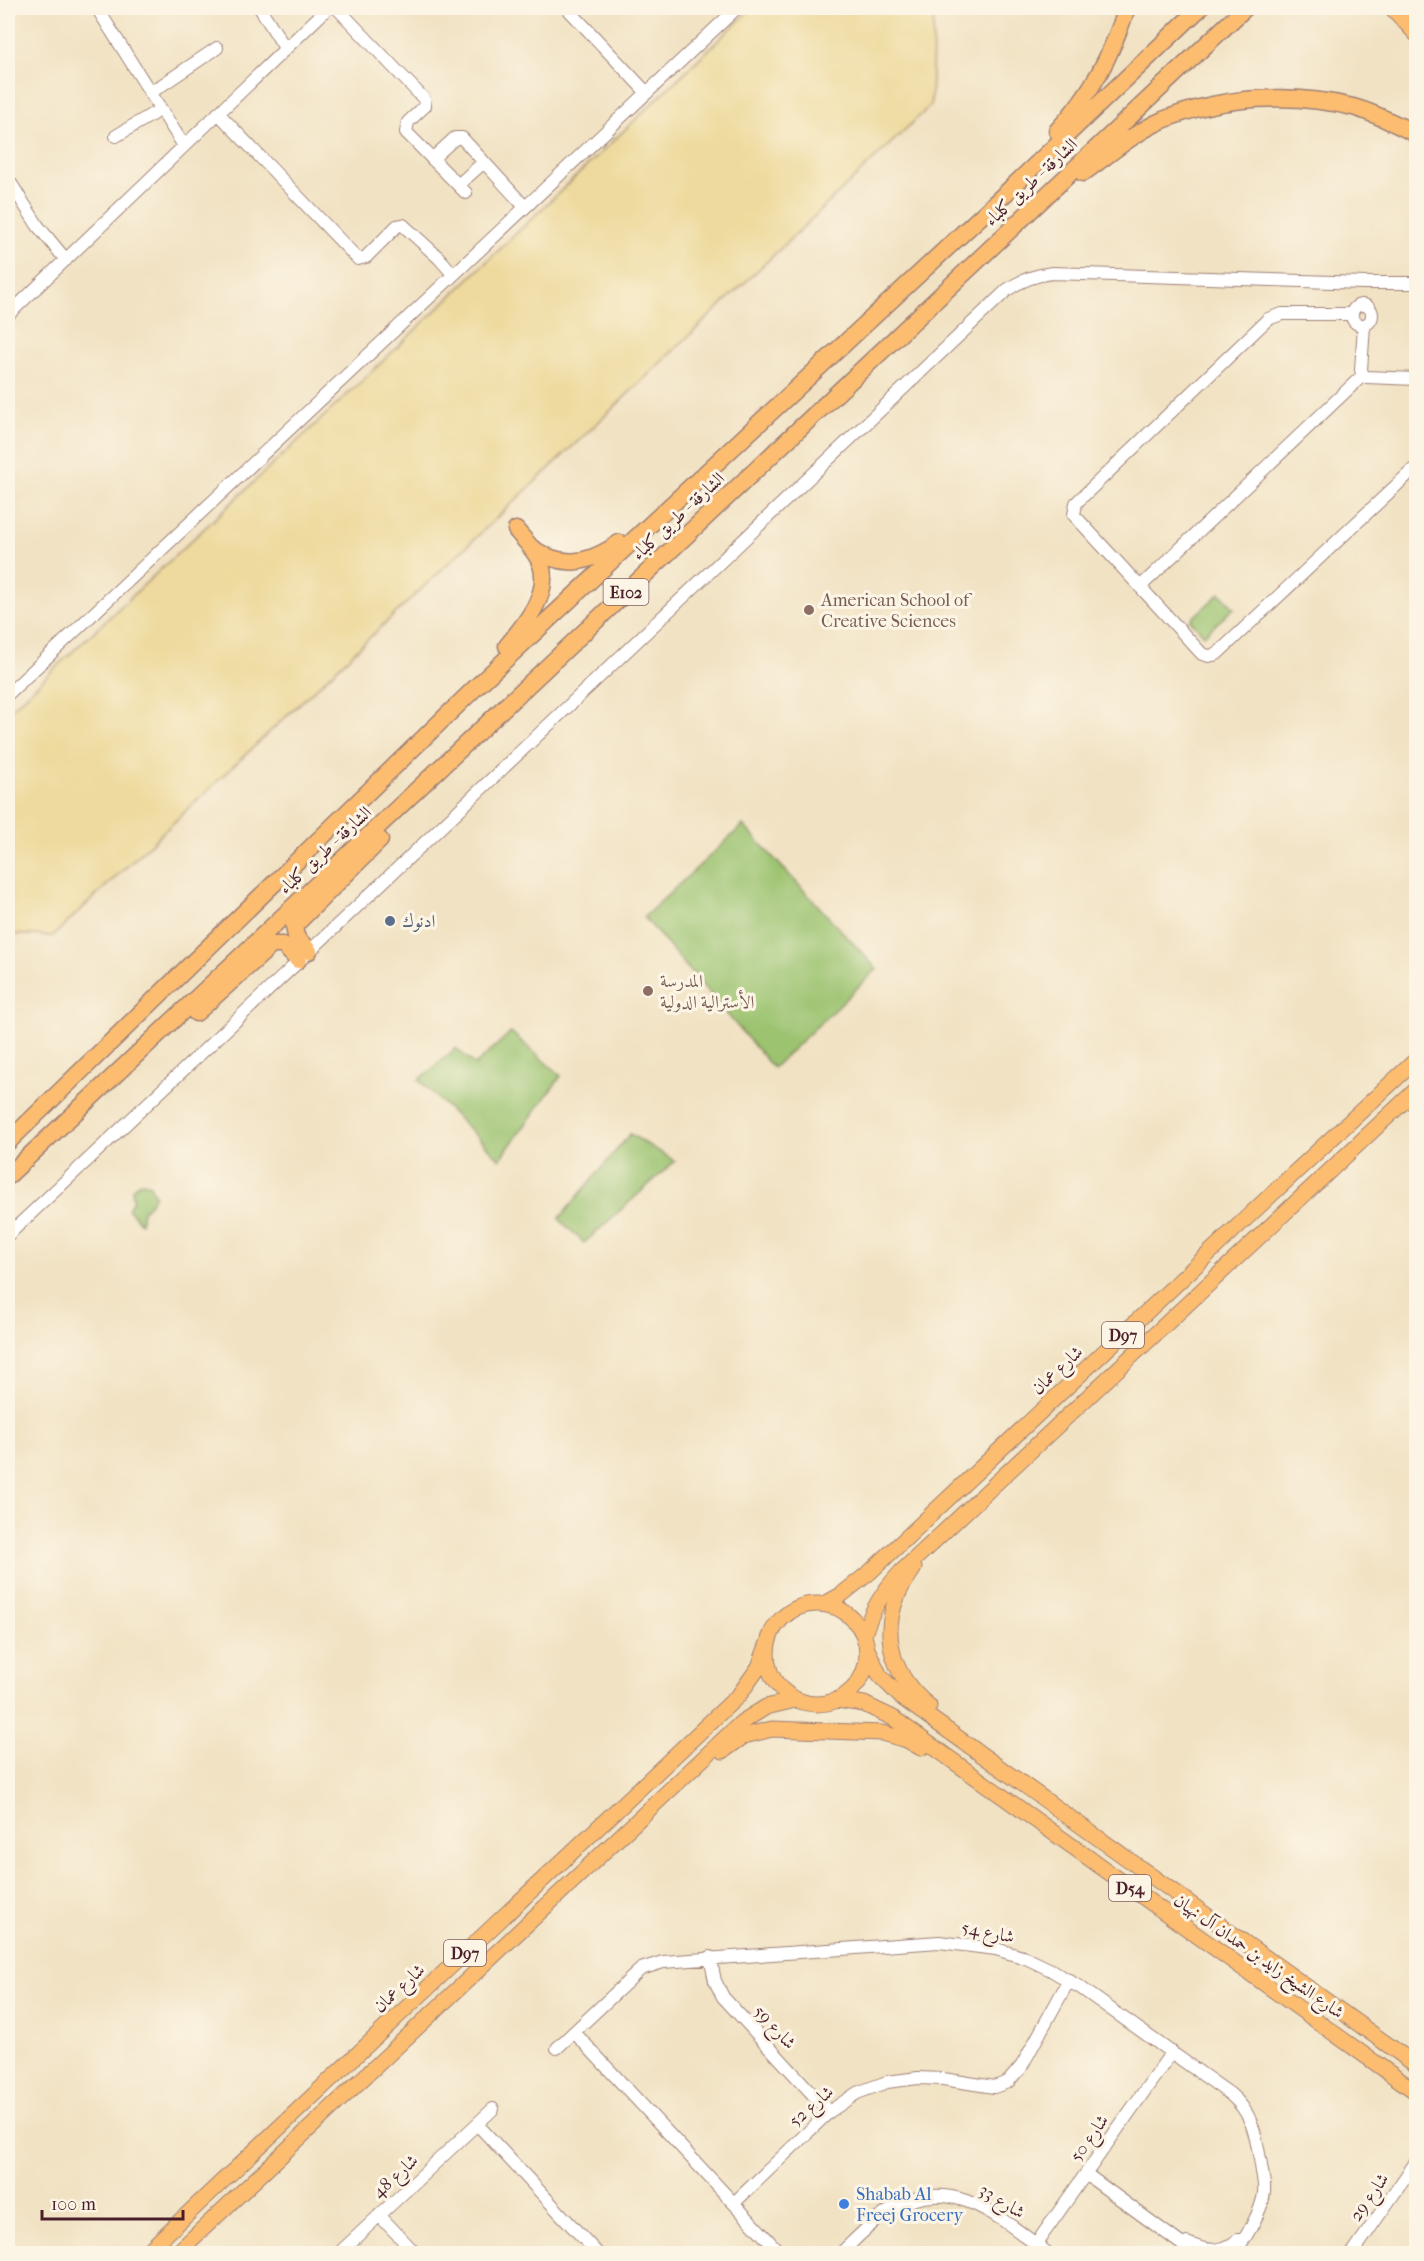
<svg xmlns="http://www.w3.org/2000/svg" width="1424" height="2261" font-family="'IM FELL French Canon',Amiri,serif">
	<rect width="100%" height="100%" fill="#fcf5e5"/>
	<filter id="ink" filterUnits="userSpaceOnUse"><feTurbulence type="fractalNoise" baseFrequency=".0167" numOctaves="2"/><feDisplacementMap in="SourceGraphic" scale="12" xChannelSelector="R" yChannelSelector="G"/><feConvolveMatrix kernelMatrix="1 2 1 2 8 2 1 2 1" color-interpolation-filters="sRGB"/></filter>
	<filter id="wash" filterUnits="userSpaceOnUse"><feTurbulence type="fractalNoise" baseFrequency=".008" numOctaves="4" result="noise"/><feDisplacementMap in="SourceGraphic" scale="24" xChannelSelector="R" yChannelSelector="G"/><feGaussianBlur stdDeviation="1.35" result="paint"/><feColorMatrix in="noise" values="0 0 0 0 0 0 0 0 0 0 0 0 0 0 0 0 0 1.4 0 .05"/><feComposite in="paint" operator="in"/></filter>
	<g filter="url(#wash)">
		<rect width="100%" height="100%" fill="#f1e2c3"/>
		<path fill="#9bc36f" stroke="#72714d" stroke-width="1.5" d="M1220 593 1234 608 1204 635 1190 620Z
			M743 825 877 969 773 1068 644 917Z
			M511 1032 561 1076 500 1159 419 1080 456 1048 475 1065Z
			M630 1134 675 1161 584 1243 559 1219Z
			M143 1182 150 1185 155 1195 151 1202 143 1210 141 1223 128 1209 133 1200 132 1189 138 1183Z"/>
		<path fill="#eeda9e" stroke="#9c7c64" stroke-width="1.5" d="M752 8H934L931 105 607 414 53 936 8 934V712L363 380Z"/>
	</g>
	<g filter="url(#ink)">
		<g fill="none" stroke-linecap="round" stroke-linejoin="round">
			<g stroke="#9e8077" stroke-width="14">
				<path id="minor" d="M97 8 184 146
					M260 8 285 48
					M337 8 424 99 425 106 408 122 406 132 466 193
					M567 8 647 93
					M150 93 217 48
					M218 113 358 259 366 257 397 226 403 225 439 258 453 274
					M116 136 161 109
					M432 159 455 138H462L525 207
					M8 179 38 226 66 260
					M458 185 484 162
					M1352 315a10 10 0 1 1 20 0a10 10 0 1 1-20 0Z
					M1352 314H1282L1268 319 1076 503 1074 515 1202 654 1209 656 1217 654 1416 467
					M8 315 328 8
					M1364 325 1361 370 1363 375 1366 377 1416 379
					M1140 587 1363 375
					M8 694 737 8
					M8 1235 382 883 1007 290C1021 280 1035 275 1052 273L1364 283H1416
					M710 1957 715 1981 723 1997 829 2112
					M574 2032 781 2254
					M557 2048 641 1969 663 1962 939 1942 996 1949 1026 1958 1051 1970 1081 1988 1230 2094C1253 2113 1256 2136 1261 2165 1262 2174 1265 2183 1264 2192 1263 2209 1244 2243 1232 2254
					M1019 2071 1069 1980
					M477 2124 598 2254
					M1086 2174 1195 2254
					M734 2203 829 2112 857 2093 887 2082 918 2078 943 2079 994 2087 1008 2082 1023 2064
					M379 2215 416 2254
					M1187 2243C1206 2251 1221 2254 1238 2240
					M1036 2244 1172 2052
					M338 2254 493 2109
					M840 2254C856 2239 871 2222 889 2211 951 2171 1000 2218 1049 2254
					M1352 2254 1416 2162"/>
			</g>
			<g stroke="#9e8077" stroke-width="17">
				<path id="major" d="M1392 8 1416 34
					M1415 8 1416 10
					M914 1568C908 1578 901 1586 897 1597 880 1639 895 1679 929 1706
					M767 1654a50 50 0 1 1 100 0a50 50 0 1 1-100 0Z
					M825 1604 841 1595 870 1572 1289 1178 1416 1060
					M864 1635C871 1610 883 1591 901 1572L1416 1090
					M868 1651 880 1676 901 1697 1416 2065
					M837 1700 864 1704 893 1718 1416 2092
					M723 1751 744 1736 772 1729 882 1733 907 1740 921 1748
					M145 2254 739 1695 759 1667 769 1640
					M176 2254 742 1722 766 1707 795 1700"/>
			</g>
			<g stroke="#9e8077" stroke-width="19">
				<path id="highway" d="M1057 131C1093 92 1110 57 1127 8
					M1083 173C1109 155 1133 133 1163 120 1222 96 1292 92 1353 107 1375 113 1396 124 1416 134
					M532 548C563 569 589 564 619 543
					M507 646C524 625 551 594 541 565 537 552 525 541 516 530
					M309 951 296 937 294 926 380 840
					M196 1013 272 945H283L298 960
					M8 1142 474 689 1008 191 1200 8
					M8 1176 1245 8"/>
			</g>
			<use href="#minor" stroke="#fff" stroke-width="12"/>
			<use href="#major" stroke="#fcbd6f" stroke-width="15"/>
			<use href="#highway" stroke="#fcbd6f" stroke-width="16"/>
		</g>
	</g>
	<g fill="#8d6e63" stroke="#fcf5e5" stroke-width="2">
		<circle cx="809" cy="610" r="6"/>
		<circle cx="648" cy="991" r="6"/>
	</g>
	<circle fill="#5c6f8a" stroke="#fcf5e5" stroke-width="2" cx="390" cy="921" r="6"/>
	<circle fill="#3f7fe0" stroke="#fcf5e5" stroke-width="2" cx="844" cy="2204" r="6"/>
	<g text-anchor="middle" stroke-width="6" stroke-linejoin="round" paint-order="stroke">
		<g fill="#fcf5e5" stroke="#7f5f63" stroke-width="1.5">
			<rect x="603.5" y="579" width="45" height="26" rx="4.5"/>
			<rect x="1102" y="1322" width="42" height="26" rx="4.5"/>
			<rect x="1109" y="1875" width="42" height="26" rx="4.5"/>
			<rect x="444" y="1940" width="42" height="26" rx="4.5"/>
		</g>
		<g font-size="16" font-weight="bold" fill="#4a1f2b">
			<text x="626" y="598">E102</text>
			<text x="1123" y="1341">D97</text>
			<text x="1130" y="1894">D54</text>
			<text x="465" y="1959">D97</text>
		</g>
		<g font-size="18" fill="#4a1f2b" stroke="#fcf5e5">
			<text transform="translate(1031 182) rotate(-43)" y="6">الشارقة - طريق كلباء</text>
			<text transform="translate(678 516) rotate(-43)" y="6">الشارقة - طريق كلباء</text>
			<text transform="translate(325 850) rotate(-43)" y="6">الشارقة - طريق كلباء</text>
			<text transform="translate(1057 1370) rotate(-43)" y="6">شارع عمان</text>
			<text transform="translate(988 1932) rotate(11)" y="6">شارع 54</text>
			<text transform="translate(1259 1956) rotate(35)" y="6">شارع الشيخ زايد بن حمدان آل نهيان</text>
			<text transform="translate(399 1988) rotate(-43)" y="6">شارع عمان</text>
			<text transform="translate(775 2027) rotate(47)" y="6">شارع 59</text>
			<text transform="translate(811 2106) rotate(-41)" y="6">شارع 52</text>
			<text transform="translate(1089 2138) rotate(-55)" y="6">شارع 50</text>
			<text transform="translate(395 2176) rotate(-43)" y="6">شارع 48</text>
			<text transform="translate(1369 2197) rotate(-55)" y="6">شارع 29</text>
			<text transform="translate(1002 2201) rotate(31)" y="6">شارع 33</text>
		</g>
		<g font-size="18" fill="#785e54" stroke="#fcf5e5" text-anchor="start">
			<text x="821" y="606">American School of<tspan x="821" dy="21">Creative Sciences</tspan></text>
			<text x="660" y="987">المدرسة<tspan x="660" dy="21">الأسترالية الدولية</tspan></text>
		</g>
		<g font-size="18" fill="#4e5e75" stroke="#fcf5e5" text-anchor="start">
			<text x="402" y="927">ادنوك</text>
		</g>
		<g font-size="18" fill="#366cbe" stroke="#fcf5e5" text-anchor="start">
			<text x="856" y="2200">Shabab Al<tspan x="856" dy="21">Freej Grocery</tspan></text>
		</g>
	</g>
	<rect width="1424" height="2261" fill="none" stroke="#fcf5e5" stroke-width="30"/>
	<path d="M42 2210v9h141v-9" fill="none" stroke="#4a1f2b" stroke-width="3"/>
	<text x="51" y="2210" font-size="18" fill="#4a1f2b" stroke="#fcf5e5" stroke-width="4.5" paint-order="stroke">100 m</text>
</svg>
